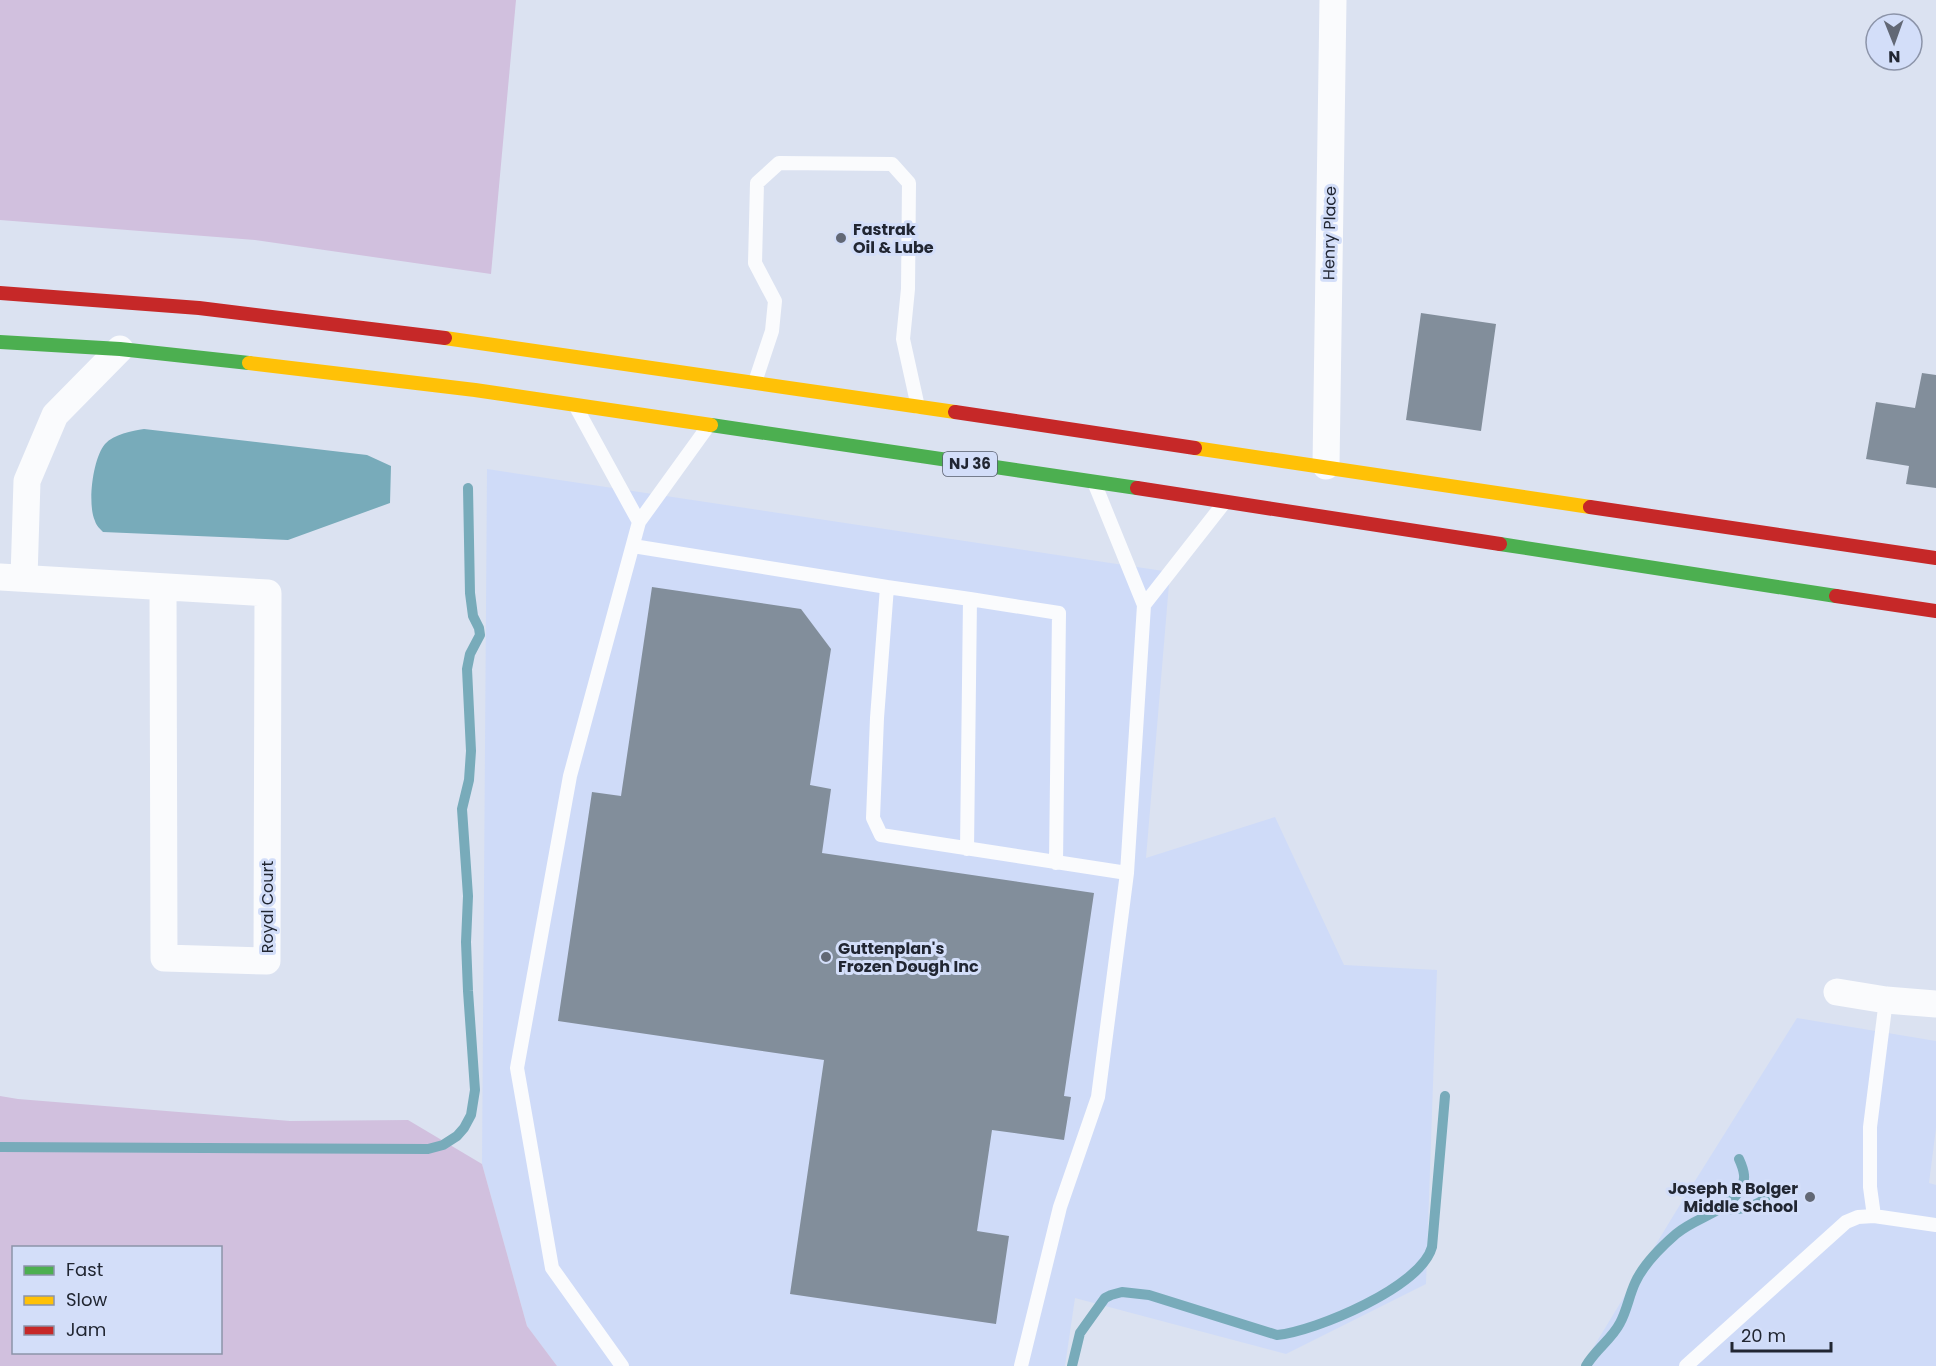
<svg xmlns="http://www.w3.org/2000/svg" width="1936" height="1366" font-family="Poppins,sans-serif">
	<rect width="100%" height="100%" fill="#dbe2f1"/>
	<path fill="#cfdbf8" d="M487 469 1170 572 1146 858 1275 817 1344 965 1437 970 1426 1284 1286 1354 1075 1298 1065 1366H557L527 1326 482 1164Z
		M1797 1018 1936 1041V1128L1929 1183 1936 1185V1366H1582L1678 1208Z"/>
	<path fill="#d1c0de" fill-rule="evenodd" d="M0 0H516L491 274 255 240 0 220Z
		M0 1096 18 1099 290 1121 408 1120 482 1164 527 1326 557 1366H0ZM14 1248H220V1352H14Z"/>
	<path fill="#78abba" d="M144 429 367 455 391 466 390 503 288 540 103 532C100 529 96 525 95 521 87 504 93 458 105 444 114 434 132 431 144 429Z"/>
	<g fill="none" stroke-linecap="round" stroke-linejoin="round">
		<path stroke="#78abba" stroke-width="10" d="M0 1147 428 1149 443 1145 457 1136 464 1128 471 1115 475 1090 468 991 466 942 468 896 462 809 469 780 471 751 467 669 470 654 480 635 479 628 473 616 470 593 468 488
			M1722 1209C1739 1210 1750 1209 1765 1199
			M1072 1366 1080 1333 1105 1298 1111 1295 1122 1292 1149 1295 1277 1335C1316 1331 1421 1287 1432 1247L1445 1096
			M1586 1366C1595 1350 1612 1339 1620 1323 1627 1310 1629 1296 1635 1283 1643 1265 1661 1247 1676 1234 1696 1217 1725 1213 1740 1190 1747 1180 1744 1170 1739 1159"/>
	</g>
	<path fill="#828e9b" d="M1421 313 1496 324 1481 431 1406 420Z
		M1922 373 1936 375V488L1906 484 1909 466 1866 459 1876 402 1915 408Z
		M652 587 801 609 831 649 810 785 831 789 822 853 1094 893 1064 1096 1071 1097 1064 1140 992 1130 977 1231 1009 1236 996 1324 790 1294 824 1060 558 1021 592 792 621 796Z"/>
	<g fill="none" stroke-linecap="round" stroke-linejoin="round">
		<path stroke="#fafbfd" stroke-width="14" d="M755 382 772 331 775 301 755 263 757 183 779 163 892 164 909 183 908 289 903 339 918 407
			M576 407 639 522
			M633 546 887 587 877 718 873 818 881 835 1127 873 1144 605 1094 482
			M887 587 970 599 967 849
			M970 599 1059 613 1056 863
			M1144 605 1224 503
			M1886 1000 1870 1127V1187L1874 1216 1936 1225
			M622 1366 552 1268 517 1068 570 776 639 522 709 425
			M1021 1366 1060 1207 1098 1097 1127 873
			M1686 1366 1846 1222 1858 1217 1874 1216"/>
		<path stroke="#fafbfd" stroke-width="27" d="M1326 466 1333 0
			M0 577 268 593 267 961 164 958 163 587
			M24 578 27 481 55 415 120 349
			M1837 992 1886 1000 1936 1004"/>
		<path stroke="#4caf50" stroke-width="14" d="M0 342 120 349 249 363
			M711 425 1137 488
			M1500 544 1836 596"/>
		<path stroke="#ffc107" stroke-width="14" d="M445 338 955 412
			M249 363 475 390 711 425
			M1195 448 1590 507"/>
		<path stroke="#c62828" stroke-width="14" d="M0 293 199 308 445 338
			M955 412 1195 448
			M1137 488 1500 544
			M1590 507 1936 558
			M1836 596 1936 611"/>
	</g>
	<g fill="#626875" stroke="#d3def9" stroke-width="2">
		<circle cx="841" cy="238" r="6"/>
		<circle cx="826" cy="957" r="6"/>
		<circle cx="1810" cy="1197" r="6"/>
	</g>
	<g text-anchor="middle" stroke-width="6" stroke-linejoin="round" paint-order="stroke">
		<rect fill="#d3def9" stroke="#565d6e" stroke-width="1.5" x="943" y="452" width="54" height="24" rx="4.5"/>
		<g font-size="15" font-weight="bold" fill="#212632">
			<text x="970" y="469">NJ 36</text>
		</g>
		<g font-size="16" font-weight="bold" fill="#212632" stroke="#d3def9" text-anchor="start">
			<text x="853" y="235">Fastrak<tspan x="853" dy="18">Oil &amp; Lube</tspan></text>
			<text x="838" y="954">Guttenplan's<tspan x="838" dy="18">Frozen Dough Inc</tspan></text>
			<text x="1798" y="1194" text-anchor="end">Joseph R Bolger<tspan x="1798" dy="18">Middle School</tspan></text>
		</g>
		<g font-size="16" fill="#212632" stroke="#d3def9">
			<text transform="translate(1329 233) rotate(-89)" y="6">Henry Place</text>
			<text transform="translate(267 907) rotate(-90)" y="6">Royal Court</text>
		</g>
	</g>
	<rect x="12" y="1246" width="210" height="108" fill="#d3def9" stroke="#8c94a9" stroke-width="1.5"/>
	<rect x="24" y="1266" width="30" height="9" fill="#4caf50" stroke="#8c94a9" stroke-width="1.5"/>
	<text x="66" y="1276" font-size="18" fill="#212632">Fast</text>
	<rect x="24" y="1296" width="30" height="9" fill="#ffc107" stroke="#8c94a9" stroke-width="1.5"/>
	<text x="66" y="1306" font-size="18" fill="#212632">Slow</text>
	<rect x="24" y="1326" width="30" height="9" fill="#c62828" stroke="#8c94a9" stroke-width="1.5"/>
	<text x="66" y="1336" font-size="18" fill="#212632">Jam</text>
	<g transform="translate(1894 42) rotate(179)"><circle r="28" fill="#d3def9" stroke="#8c94a9" stroke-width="1.5"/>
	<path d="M0-4.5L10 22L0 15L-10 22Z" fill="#626875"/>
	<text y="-9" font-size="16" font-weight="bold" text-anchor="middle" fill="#212632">N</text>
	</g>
	<path d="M1732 1342v9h99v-9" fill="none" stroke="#212632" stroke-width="3"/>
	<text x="1741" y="1342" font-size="18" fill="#212632" stroke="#d3def9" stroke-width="4.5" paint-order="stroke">20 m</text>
</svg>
